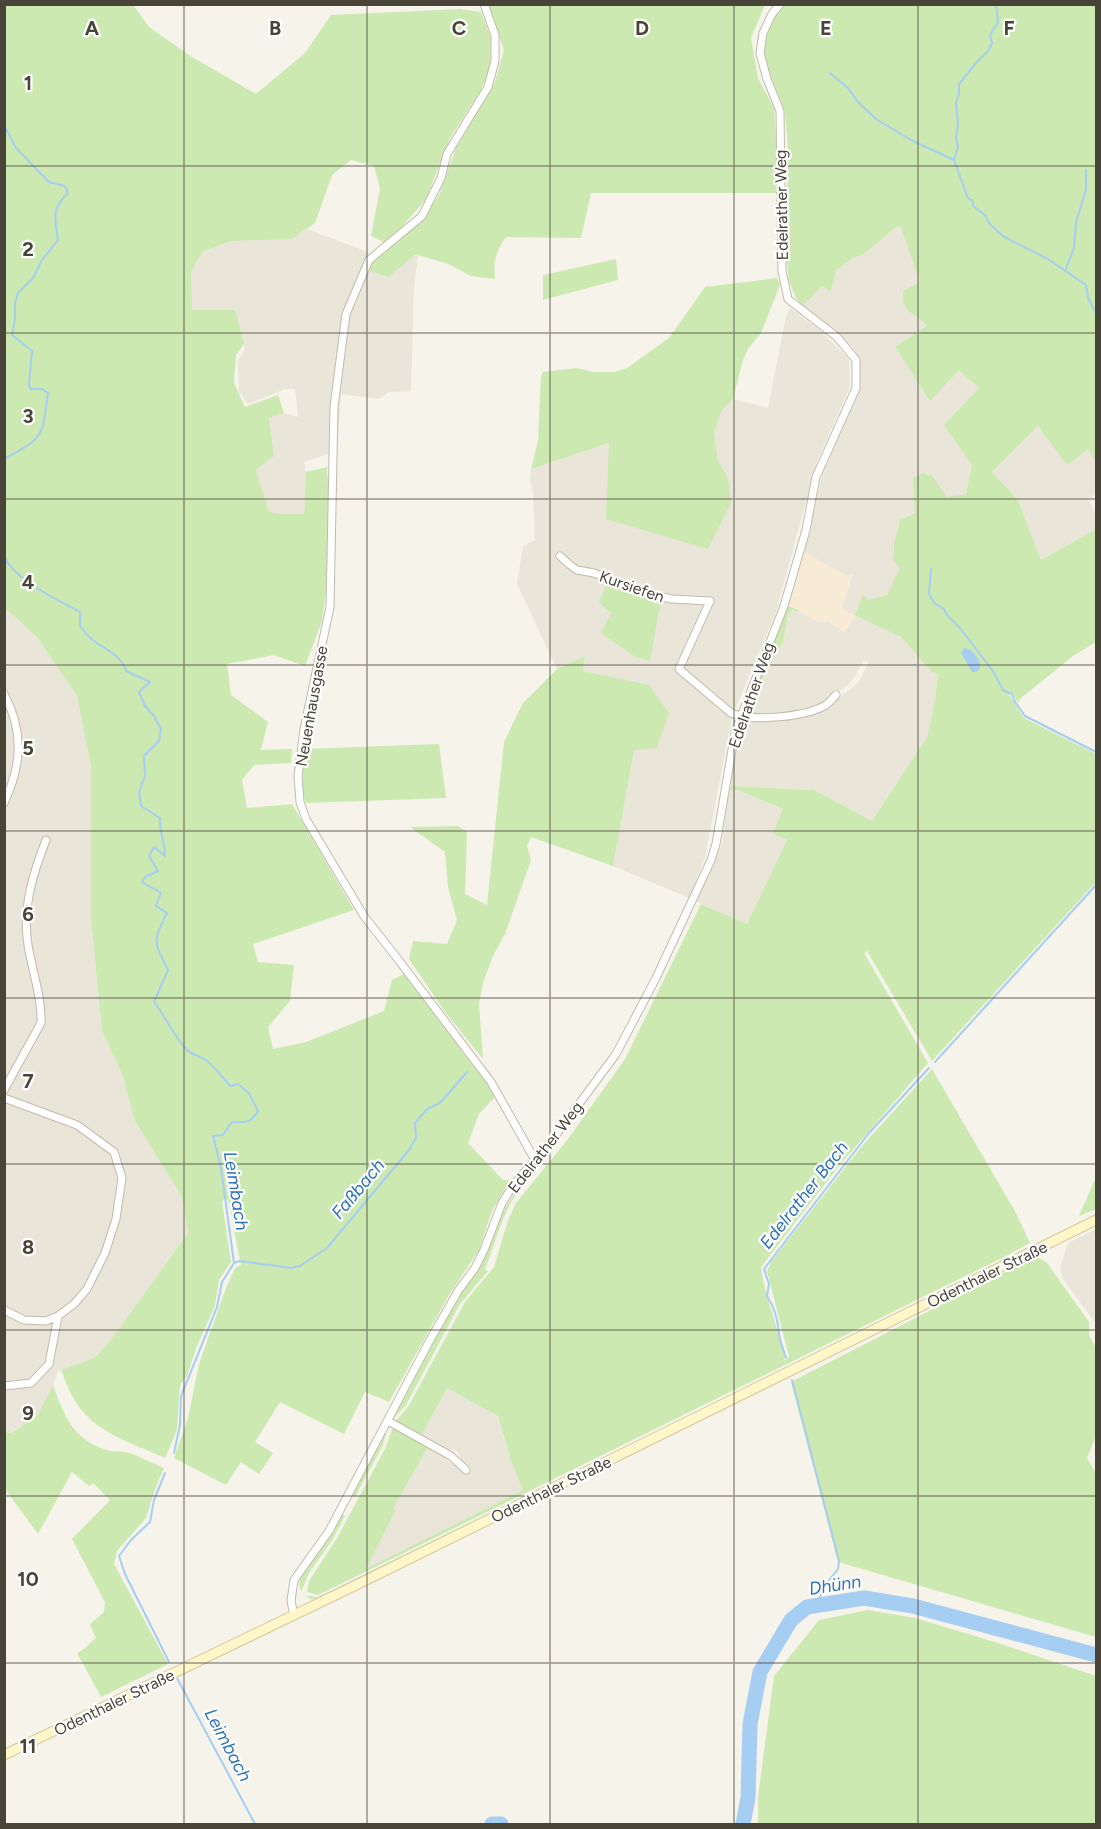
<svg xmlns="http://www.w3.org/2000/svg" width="1101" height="1829" font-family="Figtree,sans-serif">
	<rect width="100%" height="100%" fill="#f5f3ea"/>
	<path fill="#e9e5d8" d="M900 224 920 282 903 291 902 299 926 326 895 347 930 401 959 369 979 388 955 440 972 465 966 494 947 498 931 474 915 513 902 517 898 524 893 549 895 564 899 568 898 572 888 595 868 600 863 595 893 632 901 637 938 674 935 701 927 737 872 821 814 790 730 786 736 741 743 721 824 709 853 687 860 680 869 662 863 661 855 676 849 684 825 702 817 705 781 714H756L751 710 767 667 783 642 790 611 797 612 798 610 818 622 828 621 844 632 855 616 841 609 852 575 849 577 802 551 811 523 825 463 860 387 858 361 852 347 830 331 803 306 822 286 831 291 836 270 853 258 864 254Z
		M307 229 368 252 370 271 418 255 414 287 411 391 389 392 379 399 341 394 337 451 304 462 306 472 304 514H280L269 513 256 470 274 456 269 417 284 413 298 417 295 389H285L248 404 239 392 238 361 244 351V344L192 310 191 272 202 252 231 241 292 239Z
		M790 308 821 331 849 359 850 387 817 461 776 612 732 717 705 857 689 898 613 866 634 750 612 678 583 671 585 656 557 669 517 584 523 546 535 540 533 491 530 479 531 469 609 443 728 478 718 461 714 433 722 410 733 399 768 408 786 316Z
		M1038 426 1067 464 1088 449 1096 462V494L1088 499 1096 514V529L1041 560 1018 500 992 472Z
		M4 607 37 637 77 696 91 767V919L102 1031 122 1074 135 1121 182 1197 188 1233 113 1337 96 1357 58 1371 53 1385 37 1416 10 1433 4 1432Z
		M728 790H738L783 809 787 840 747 924 695 901 722 844Z
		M1096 1229V1324L1063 1279 1060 1268 1068 1243Z
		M447 1388 497 1415 511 1461 523 1490 365 1570 396 1511 392 1508 428 1447 446 1456 447 1461 455 1465 460 1457 458 1452 453 1449 448 1451 421 1436Z"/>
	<path fill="#f7ebd5" d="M802 551 849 577 850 574 853 575 842 609 855 616 845 632 828 621 818 622 787 606Z"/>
	<path fill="#cce9b2" d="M5 5H133L149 27 192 57 256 94 305 53 331 15 460 9 481 12 491 38 490 68 481 90 450 138 426 199 400 229 384 242 371 236 380 189 374 166 351 160 332 175 315 223 292 239 231 241 202 252 191 272 192 310H235L244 344 236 355 234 383 245 407 278 395 284 413 269 418 274 456 256 470 269 512 280 514H304L306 472 327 467 330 517 326 590 322 621 305 666 274 655 227 664 231 695 268 722 261 750 292 749 291 763 254 765 242 780 247 808 292 804 354 910 253 944 258 962 294 965 290 1001 268 1027 273 1049 306 1042 384 1011 392 980 406 973 472 1065 487 1082 495 1097 479 1114 468 1143 503 1180H510L492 1211 479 1250 449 1295 389 1402 365 1392 344 1434 280 1402 255 1442 273 1453 259 1474 241 1462 226 1485 174 1458 188 1418 199 1364 226 1288 235 1268 241 1265 228 1199 222 1201 231 1262 219 1280 215 1306 196 1348 187 1376 180 1385 177 1430 165 1458C137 1445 99 1434 80 1408 71 1396 66 1383 61 1370L96 1357 113 1337 188 1233 182 1197 135 1121 122 1074 102 1031 91 919V767L77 696 37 637 5 608Z
		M488 5H765L751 38 758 78 774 108 779 193H591L581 238 506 237C496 250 493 263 495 279L471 276 448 264 418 255H415L388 277 370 271 369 266 422 219 439 195 456 148 495 82 504 50Z
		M782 5H1096V462L1088 449 1067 465 1038 426 992 472 1018 500 1041 560 1096 529V642L1073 656 1021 698 1018 703 1012 692 1009 694 1024 718 1096 754V882L932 1061 867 951 864 953 928 1063 838 1167 761 1267 764 1285 783 1350 785 1361 789 1357 767 1271 771 1262 862 1146 932 1069 1016 1213 1030 1243 1006 1256 361 1574 318 1595 307 1592 309 1581 337 1538 386 1447 393 1427 428 1447 393 1508 396 1510 366 1569 523 1490 511 1461 498 1416 447 1388 421 1436 396 1421 408 1407 465 1302 494 1267 508 1220 516 1203 568 1139 625 1059 701 904 747 924 787 840 773 833 783 809 738 790H730L731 786 814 790 872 821 927 737 935 701 938 674 932 672 901 637 855 615 863 594 868 600 887 595 898 572 899 568 893 560 894 543 900 519 915 513 913 478 924 473 928 476 931 474 947 497 966 494 972 465 944 425 979 388 959 370 930 401 895 347 926 326C916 311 900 314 903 291L920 282 900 225 890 232 864 254 853 258 836 270 831 291 822 286 803 306 796 298 789 281 786 251 788 152 785 111 763 56C760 35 771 21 782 5Z
		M616 259 618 280 543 300V275Z
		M777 278 780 285 761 333 748 349 743 360 733 399 722 410 714 433 718 461 728 478 731 503 708 549 606 519 609 443 531 469 538 441 541 376 543 372 577 368 593 372H615L627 368 669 338 705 287Z
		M607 582 639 594 661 600 650 661 634 656 601 633 611 613 599 603Z
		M788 606 798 610 797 612 792 610 789 613 783 642 767 667 751 708 752 711 756 712V715L750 713 747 709Z
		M585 656 583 671 649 685 669 713 657 748 634 750 613 866 531 837 527 846 531 860 505 934 493 956 483 982 479 1004 483 1059 445 1012 409 959 413 941 447 944 457 920 448 887 445 852 410 827 458 826 467 832 465 894 487 905 504 742 523 703 557 669Z
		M439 744 446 798 306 803 302 789 304 749Z
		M1096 1177V1209L1079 1216Z
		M520 1185 522 1186C502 1211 497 1240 485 1269L488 1271 460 1304 406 1405 392 1420 457 1299 486 1255 503 1211Z
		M1036 1256 1047 1263 1089 1322V1335L1096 1348V1436L1087 1458 1096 1473V1637L838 1562 791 1382Z
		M53 1385C65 1418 74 1442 111 1451 116 1452 121 1451 125 1452 138 1455 151 1463 164 1468L155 1489 146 1518 117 1551 114 1564 168 1664 101 1697 77 1653C85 1650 89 1643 96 1638L90 1624 104 1612 105 1602 72 1539 110 1500 93 1483 89 1486 72 1472 38 1534 5 1489V1432L11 1433 37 1416Z
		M664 1428 665 1429 320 1598 311 1599 305 1596 318 1597Z
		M387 1430 383 1445 355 1497 352 1495Z
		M342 1514 345 1516 333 1539 309 1573 301 1592 299 1583 301 1576 323 1546Z
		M868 1610 915 1618 998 1643 1096 1676V1824H758V1797L774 1676 819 1620Z"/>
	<path fill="#a6cdf2" d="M964 648C973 649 981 660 980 669L976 672H972L961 653Z"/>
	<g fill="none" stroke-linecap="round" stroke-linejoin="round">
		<path stroke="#a6cdf2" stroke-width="2" d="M830 73 848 88 858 102 876 119 911 140 954 160 968 198 973 201V206L985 215 989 223 1004 237 1048 259 1086 285 1088 298 1096 313
			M4 125 16 148 49 182 65 186 68 193C51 209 55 219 58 240L42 260 33 278 18 293 15 303V319L12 335 32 351 29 385 31 389H42L48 393C42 437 45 437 4 459
			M954 160 958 148 956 137 958 125 956 102 959 94V84L976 63 989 50 992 43 990 35 998 22 996 4
			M1066 269 1074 248 1076 222 1086 190V170
			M4 556C15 581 57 599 80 612V626C84 631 88 637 94 641 105 649 123 657 126 671L150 682 139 692 145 706 154 716 161 729 159 741 144 756 145 776 139 792 141 806 160 818C159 832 165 842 165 856L154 847 149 856 158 871 145 877 142 882 161 893 156 906 167 913C152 942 154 942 168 970L154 1002C166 1017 173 1035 186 1049 192 1055 201 1056 207 1061 216 1068 223 1078 230 1086L238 1084 249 1093 258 1111C251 1123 245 1123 232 1122L223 1135 213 1136 221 1168 234 1263 222 1282 217 1307 181 1396 180 1425 174 1453
			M931 569 929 594 934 603 944 609 947 615 960 628 993 671 1003 690 1012 694 1015 702 1025 716 1096 752
			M935 1062 1096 885
			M234 1263 239 1261 292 1268 300 1266 327 1248 409 1150 416 1138 415 1123 427 1109 440 1103 467 1072
			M786 1358C784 1352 779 1338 779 1334 778 1320 775 1308 767 1296L769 1284 764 1269 869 1133 929 1068
			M792 1380 839 1561 838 1569 822 1589 818 1605
			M165 1473 154 1500 150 1522 131 1540 119 1556 125 1574 169 1662
			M177 1678 255 1824"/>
		<path stroke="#a6cdf2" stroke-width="15" d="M492 1824H501
			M743 1824 748 1798 750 1724 760 1672 791 1620 807 1607 864 1598 913 1606 1096 1655"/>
		<g stroke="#c1bbac" stroke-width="9">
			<path id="street" d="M484 4 495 35V61L488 87 447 154 441 178 422 216 369 260 346 314 334 407 330 607 304 729 298 776 300 802 306 819 364 916 397 958 491 1082 535 1160
				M560 556 570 565 577 570 594 573 644 593 672 599 710 601 679 669 731 713C754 722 805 717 826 705 830 702 833 698 836 695
				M4 694C24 731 22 765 4 803
				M4 1090 41 1023C42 997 32 971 28 945 22 909 33 873 46 840
				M4 1098 77 1125 114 1152 122 1178 116 1219 105 1253 87 1289 74 1304 58 1316 46 1321 24 1320 4 1310
				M4 1386 31 1383 49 1364 58 1316
				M388 1421 451 1456 466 1470
				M294 1615 291 1601 294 1580 329 1531 430 1340 458 1291 475 1268 484 1250 502 1203 514 1184 553 1139 616 1054 656 978 711 860 716 844 735 732 784 606 806 530 816 477 856 388V360L837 337 788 299 782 271 780 111 767 79 760 53 763 33 772 14 780 4"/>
		</g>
		<g stroke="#d5ca99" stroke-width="11">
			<path id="secondary" d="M4 1755 350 1588 1096 1220"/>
		</g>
		<use href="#street" stroke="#fff" stroke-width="7"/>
		<use href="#secondary" stroke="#fff6ca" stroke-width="9"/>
	</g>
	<path fill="none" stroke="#494438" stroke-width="1.5" stroke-opacity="0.55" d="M184 4V1824M367 4V1824M550 4V1824M734 4V1824M918 4V1824M4 166H1096M4 333H1096M4 499H1096M4 665H1096M4 831H1096M4 998H1096M4 1164H1096M4 1330H1096M4 1496H1096M4 1663H1096"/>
	<g text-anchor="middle" stroke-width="4.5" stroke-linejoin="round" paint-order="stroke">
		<g font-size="16" fill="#494438" stroke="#fff">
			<text transform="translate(781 205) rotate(-91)" y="6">Edelrather Weg</text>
			<text transform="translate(632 586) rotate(19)" y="6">Kursiefen</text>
			<text transform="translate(751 695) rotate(-71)" y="6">Edelrather Weg</text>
			<text transform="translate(311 706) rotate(-80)" y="6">Neuenhausgasse</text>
			<text transform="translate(545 1147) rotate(-52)" y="6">Edelrather Weg</text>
			<text transform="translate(987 1274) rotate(-26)" y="6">Odenthaler Straße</text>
			<text transform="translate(551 1489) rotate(-26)" y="6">Odenthaler Straße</text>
			<text transform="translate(114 1702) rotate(-26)" y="6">Odenthaler Straße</text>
		</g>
		<g font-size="18" font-style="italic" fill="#2e73b8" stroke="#fff">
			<text transform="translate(358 1189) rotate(-50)" y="6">Faßbach</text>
			<text transform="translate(236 1191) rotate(81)" y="6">Leimbach</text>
			<text transform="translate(804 1195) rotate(-52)" y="6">Edelrather Bach</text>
			<text transform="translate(835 1585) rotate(-9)" y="6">Dhünn</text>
			<text transform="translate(228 1745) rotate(62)" y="6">Leimbach</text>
		</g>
	</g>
	<g font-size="20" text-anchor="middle" font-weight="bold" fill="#494438" stroke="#fff" stroke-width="4.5" stroke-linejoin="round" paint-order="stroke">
		<text x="92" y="35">A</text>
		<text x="275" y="35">B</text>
		<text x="459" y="35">C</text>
		<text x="642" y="35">D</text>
		<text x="826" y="35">E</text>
		<text x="1009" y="35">F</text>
		<text x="28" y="90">1</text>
		<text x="28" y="256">2</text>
		<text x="28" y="423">3</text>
		<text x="28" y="589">4</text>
		<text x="28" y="755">5</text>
		<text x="28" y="921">6</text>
		<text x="28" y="1088">7</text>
		<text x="28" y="1254">8</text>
		<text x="28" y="1420">9</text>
		<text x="28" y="1586">10</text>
		<text x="28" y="1753">11</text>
	</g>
	<rect width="1101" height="1829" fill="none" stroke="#494438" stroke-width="12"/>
</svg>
